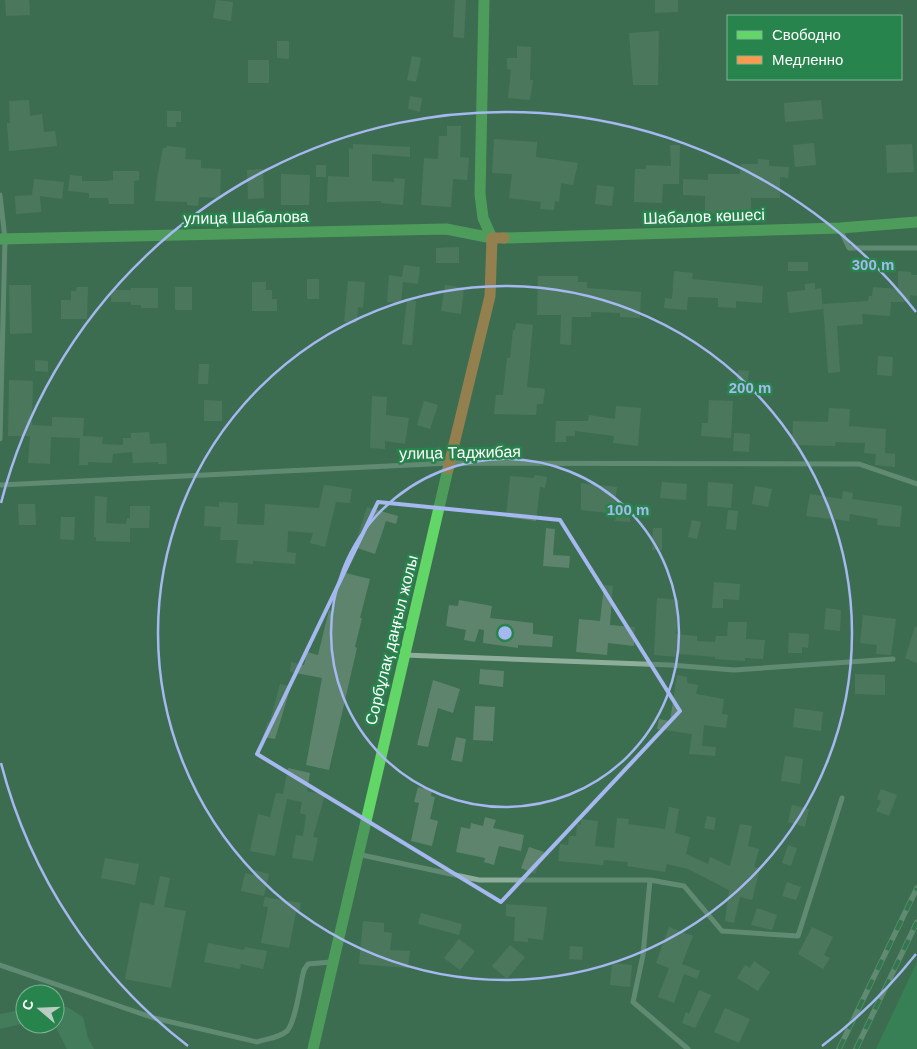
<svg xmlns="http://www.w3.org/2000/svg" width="917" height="1049" font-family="Arial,sans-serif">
	<rect width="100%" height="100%" fill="#3c6e50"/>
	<path fill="#329659" d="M917 962V1049H876Z"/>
	<path fill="#4d8e67" d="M55 1006 67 1007 83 1017 88 1038 94 1049H67L54 1024Z
		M25 1009V1023L0 1029V1014Z"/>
	<path fill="#5e846d" d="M5 0H29L30 15 6 16Z
		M216 0 233 2 231 21 213 18Z
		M455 0H466L464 38 453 37Z
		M655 0H678V12L655 13Z
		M659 31 658 85H633L629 33Z
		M277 41H289V59L277 58Z
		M517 46 531 47 530 80H533L530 100 508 98 511 70 507 69V58H517Z
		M412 56 421 58 416 82 407 80Z
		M248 60H269V83H248Z
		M410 96 422 98 420 112 408 109Z
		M29 100 30 116 42 114 44 132 55 131 57 146 9 151 7 123H10L9 101Z
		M821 100 823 119 785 122 784 103Z
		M167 111H181V122H176V127H167Z
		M447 126H461L460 157 469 158 467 180 453 179 451 207 421 205 424 158 438 159 439 136H447Z
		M494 139 537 142 536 157 578 163 573 185 561 183 559 202 555 201 554 210 540 209 541 202 509 198 512 174 492 173Z
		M814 143 816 165 795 167 793 145Z
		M353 144 410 147V157L372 154V181L394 182V178L405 179 403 205 381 203V201L327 202 328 176 349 177V148L353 149Z
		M912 144 914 172 887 173 886 145Z
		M670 145H680L679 184H663L662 203 634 202 635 169H646V165L671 166Z
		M167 146 186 148 185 159 201 160V168L221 169 220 198 199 197 198 206 187 205V202L155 201 157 179 163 148H166Z
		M758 159 769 160V166L789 167 788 178 780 177V198H751V213L705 214V196L683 195V179L708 180V174H740L741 164H758Z
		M316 165H326V177H316Z
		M263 169 264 198 248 199 247 170Z
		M113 171H139V180L134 181V204H109L108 198H89V193L68 191 70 175 82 176V181H108L113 180Z
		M281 174 310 175 309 205H281Z
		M34 179 64 182 62 199 40 196 41 212 16 214 15 196 32 195Z
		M597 185 614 187 612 206 595 204Z
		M459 247V263H436V248Z
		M788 262H808V271H788Z
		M404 265 420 267 418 284 403 282 401 303 387 302 389 275 402 277Z
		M674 271 693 273 692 279 763 286 762 303 736 301V308L718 307V298L688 297 687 310 664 308 665 298 672 299Z
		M898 271 911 272V275H917V296L910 295V302H891L890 316 862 314 863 324 837 326 840 372 828 373 823 304 868 301 869 296H872L873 287 898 289Z
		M538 276H578V282H587V288L641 292 640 318 620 317V313L591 312V317H572L571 345 560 344 561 315H537Z
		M307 279H319V299H307Z
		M348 281 365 282 363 308 358 307 357 323 344 322Z
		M252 282H266V290H272V299H277V311H252Z
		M815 283V289L821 288 823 309 789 313 787 292 805 290V284Z
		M9 285H31L32 333 10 334Z
		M445 285 464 288 461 314 441 311Z
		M77 287H88L87 319H61V300H71V291H76Z
		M175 287H192V310H175Z
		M131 288H158V308H141V305H131V302H111V290H131Z
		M407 300 416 301 412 345 402 344Z
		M516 323 533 325 527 387 545 389 543 404H537L536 415 494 414 496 395H503L507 358H510L513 330H515Z
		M878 356 893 357 892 376 877 375Z
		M35 360 48 361V372L35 371Z
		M199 364H209L208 384H198Z
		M738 370 749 371 747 388H736Z
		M9 380 33 381 32 425 52 426V417L84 418 83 436 103 437 102 444 123 445V438H131V433L149 432 150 444 166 443 167 464H158V462L133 463 132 452 113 454 112 463 88 462V465H79L80 438 51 437 50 464 28 463 30 436H8Z
		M372 396 387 397 386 415 409 418 405 444 385 441V449L370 448Z
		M204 400 222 401V421H204Z
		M709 400 733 401 731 438 701 436 702 423H708Z
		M424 401 438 405 430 429 417 425Z
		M616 406 641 408 638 446 613 443 614 436 575 431V436H566V442H555L556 421H588L589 415 615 419Z
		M829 408 850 409 849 426 886 429 885 453 895 454V467L875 465 876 454 864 453 865 443 836 442 835 446 792 445 793 421 828 422Z
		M734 433 750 434 749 452 733 451Z
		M535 475 547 477 545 488 540 487 536 521 506 517 510 476 534 478Z
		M662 482 687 484 686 500 660 498Z
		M708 482 733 484 731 508 707 506Z
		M581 483 617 487 615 502 631 504 630 522 615 521 616 514 581 510Z
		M324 485 352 489 350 503 336 502 325 547 310 543 313 533 288 531 287 552 296 553 295 564 253 561V564L236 563 238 540H220L221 527 204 526 205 506 219 507V502L238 503 237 524 264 525 265 504 319 508Z
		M755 486 772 489 768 507 752 504Z
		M843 491 853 493 852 499 902 506 900 527 877 525 878 519 850 514 849 521 806 516 810 494 842 499Z
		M95 496 107 497 106 523 126 524 127 518H130V506H150L149 528H130V542L96 541V537H94Z
		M18 504H35L36 525H19Z
		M367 507 398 516 396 524 386 521 375 554 354 547Z
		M728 510 738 511 736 530 726 529Z
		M61 517H75L74 540 60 539Z
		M692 520 701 522 697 539 688 537Z
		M546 528 555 529 553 555 570 556 569 568 543 566Z
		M653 528H662V550H652Z
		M342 572 370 579 360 618H362L355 647 357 648 329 770 306 765 322 678 290 672 291 662 304 665 307 652 318 655 329 610 332 611Z
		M714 582 740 584 739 600 723 599V608H712Z
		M604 585 613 586 610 625 635 627 634 646 608 643 607 655 576 652 579 619 600 621Z
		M657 598 679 600 676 634 697 636V641L715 642 716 636H727L728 622H747L746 639 765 640 763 659 745 658V661L715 659V657L679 654 678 657 654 655Z
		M459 600 492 606 490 618 533 623V634L553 636 552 647 518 645V648L483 643 484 630 479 629 475 642 464 640 466 630 446 626 449 605 458 606Z
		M826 608 841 610 840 631 824 629Z
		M863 615 896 619 891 655 876 654 877 645 860 643Z
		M915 627H917V663L905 658Z
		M789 633 809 634 808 648 802 647V653H788Z
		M480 669 504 671 503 687 479 684Z
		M855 674 885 675V695L855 694Z
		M677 675 687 677V683L698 685 696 694 724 699 722 714 728 715 726 728 704 725 702 746 716 747 715 756 689 754 692 734 657 729 659 719 670 721Z
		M433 680 460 689 453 713 438 708 428 747 417 745Z
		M280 684 291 686 275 739 263 737 267 723 270 721Z
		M475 706 495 707 493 741 473 740Z
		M795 708 823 712 821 731 793 727Z
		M456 737 466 739 462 762 451 760Z
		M785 756 803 759 800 784 781 781Z
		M288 768 310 773 307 791 325 795 313 837 318 838 313 861 292 858 296 835 303 836 306 815 300 813 302 802 287 799 275 856 250 851 258 814 270 817 276 793 283 794Z
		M418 787 432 791 431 796 435 797 430 819 438 821 432 846 411 841 419 803 414 802Z
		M881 789 897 795 889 816 876 811 881 801 877 799Z
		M792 805 809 809 805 827 788 822Z
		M669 807 679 809 675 833 690 837 686 854 708 864 710 857 730 866 740 824 752 826 748 846 759 849 754 867 760 868 752 900 740 897 734 923 725 921 729 890 688 869 667 864 665 872 627 866 628 862 604 860 603 865 558 861 560 844 568 845 569 836H576L577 824 581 825V819L598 821 595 846 614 848 617 818 629 819 628 824 665 829Z
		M707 816 716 818 714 830 704 828Z
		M485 817 496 820 493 828 524 835 521 851 499 846 494 865 484 862 485 858 456 852 461 827 470 829 471 823 483 826Z
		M788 845 797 848 791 866 782 863Z
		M529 847 544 852 535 874 521 868Z
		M105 858 139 864 135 885 101 878Z
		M254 870 269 874 264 896 241 891 245 873 253 875Z
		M160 876 170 878 164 907 186 911 171 988 125 979 140 902 154 905Z
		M787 882 801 887 796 900 782 896Z
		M265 897 301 903 299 913 296 912 289 948 261 943 268 907 263 906Z
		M506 904 547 907 543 940 528 938V942L514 941 515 917 506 916Z
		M757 908 777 915 772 930 751 925Z
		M421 913 462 924 459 935 418 924Z
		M363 921 384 923V932L392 933 390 950 410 951 408 968 359 964Z
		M669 927 693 936 682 964 700 971 697 979 684 974 674 1003 658 997 669 968 656 963Z
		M812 927 833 937 824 955 830 958 823 969 798 954Z
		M459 939 475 951 460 970 444 958Z
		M208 943 244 950 245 947 267 951 263 969 241 964 240 969 204 962Z
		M510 945 525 957 507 979 492 966Z
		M570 946 583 947 582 960 569 959Z
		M754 961 770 972 758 991 737 978 745 965 750 968Z
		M612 963 632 965 630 987 610 985Z
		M699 990 711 995 695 1028 682 1023 686 1012 689 1014Z
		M725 1008 750 1019 739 1043 714 1032Z"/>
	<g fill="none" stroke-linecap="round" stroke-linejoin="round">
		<path stroke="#8eae9b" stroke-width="5" d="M0 195 5 239 0 439
			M840 229 849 248H917
			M0 485 451 463 859 464 917 484
			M404 655 670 665 734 670 893 659
			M357 854 479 880H650L684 886 722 931 798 936 842 798
			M650 880 643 955 633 1002 688 1049
			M0 965 154 1018 257 1042C266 1039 279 1038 287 1031 296 1021 300 984 304 970L308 964 331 962"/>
		<path stroke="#63d668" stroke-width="11" d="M484 0 480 194 483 218 492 238
			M504 238 840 228 917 222
			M0 239 446 229 492 238
			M313 1049 448 469"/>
		<path stroke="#ff974d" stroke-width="11" d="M448 469 490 296 492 238H504"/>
		<g stroke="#8fad9b" stroke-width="5.5">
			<path id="rail" d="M839 1049 917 888
				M856 1049 917 922"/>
		</g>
		<use href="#rail" stroke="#26844c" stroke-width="4" stroke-dasharray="11" stroke-linecap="butt"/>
	</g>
	<path d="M0 0H917V1049H0ZM378 502 560 520 680 711 501 902 257 754Z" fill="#3c6e50" fill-opacity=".55" fill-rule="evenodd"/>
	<path fill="none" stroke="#a5b8ef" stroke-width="4" stroke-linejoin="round" d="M378 502 560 520 680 711 501 902 257 754Z"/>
	<g fill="none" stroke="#a5b8ef" stroke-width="2.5">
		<circle cx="505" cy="633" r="174"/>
		<circle cx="505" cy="633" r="347"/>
		<path d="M916 954A521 521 0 0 1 822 1046M188 1046A521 521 0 0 1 1 763M1 503A521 521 0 0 1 916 312"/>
	</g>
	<g text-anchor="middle" stroke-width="5" stroke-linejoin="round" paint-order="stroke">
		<g font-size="16" fill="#fff" stroke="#26844c">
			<text transform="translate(704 216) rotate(-2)" y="6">Шабалов көшесі</text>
			<text transform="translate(246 217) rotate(-1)" y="6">улица Шабалова</text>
			<text transform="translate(460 452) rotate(-1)" y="6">улица Таджибая</text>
			<text transform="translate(391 640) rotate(-76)" y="6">Сорбұлақ даңғыл жолы</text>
		</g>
	</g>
	<circle cx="505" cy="633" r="8" fill="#a5b8ef" stroke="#26844c" stroke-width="2.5"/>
	<g font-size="15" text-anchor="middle" font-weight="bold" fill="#a5b8ef" stroke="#26844c" stroke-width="5" stroke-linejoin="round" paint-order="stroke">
		<text x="873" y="270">300 m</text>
		<text x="750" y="393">200 m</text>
		<text x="628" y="515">100 m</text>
	</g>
	<rect x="727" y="15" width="175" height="65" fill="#26844c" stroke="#7db594"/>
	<rect x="737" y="31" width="25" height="8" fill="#63d668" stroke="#7db594"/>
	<text x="772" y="40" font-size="15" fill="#ffffff">Свободно</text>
	<rect x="737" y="56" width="25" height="8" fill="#ff974d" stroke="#7db594"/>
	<text x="772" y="65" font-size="15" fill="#ffffff">Медленно</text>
	<g transform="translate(40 1009) rotate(289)"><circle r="24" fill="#26844c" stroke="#7db594"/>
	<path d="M0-4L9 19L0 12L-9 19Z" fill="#bbccc2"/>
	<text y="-8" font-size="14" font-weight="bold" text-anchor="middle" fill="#ffffff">С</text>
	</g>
</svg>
